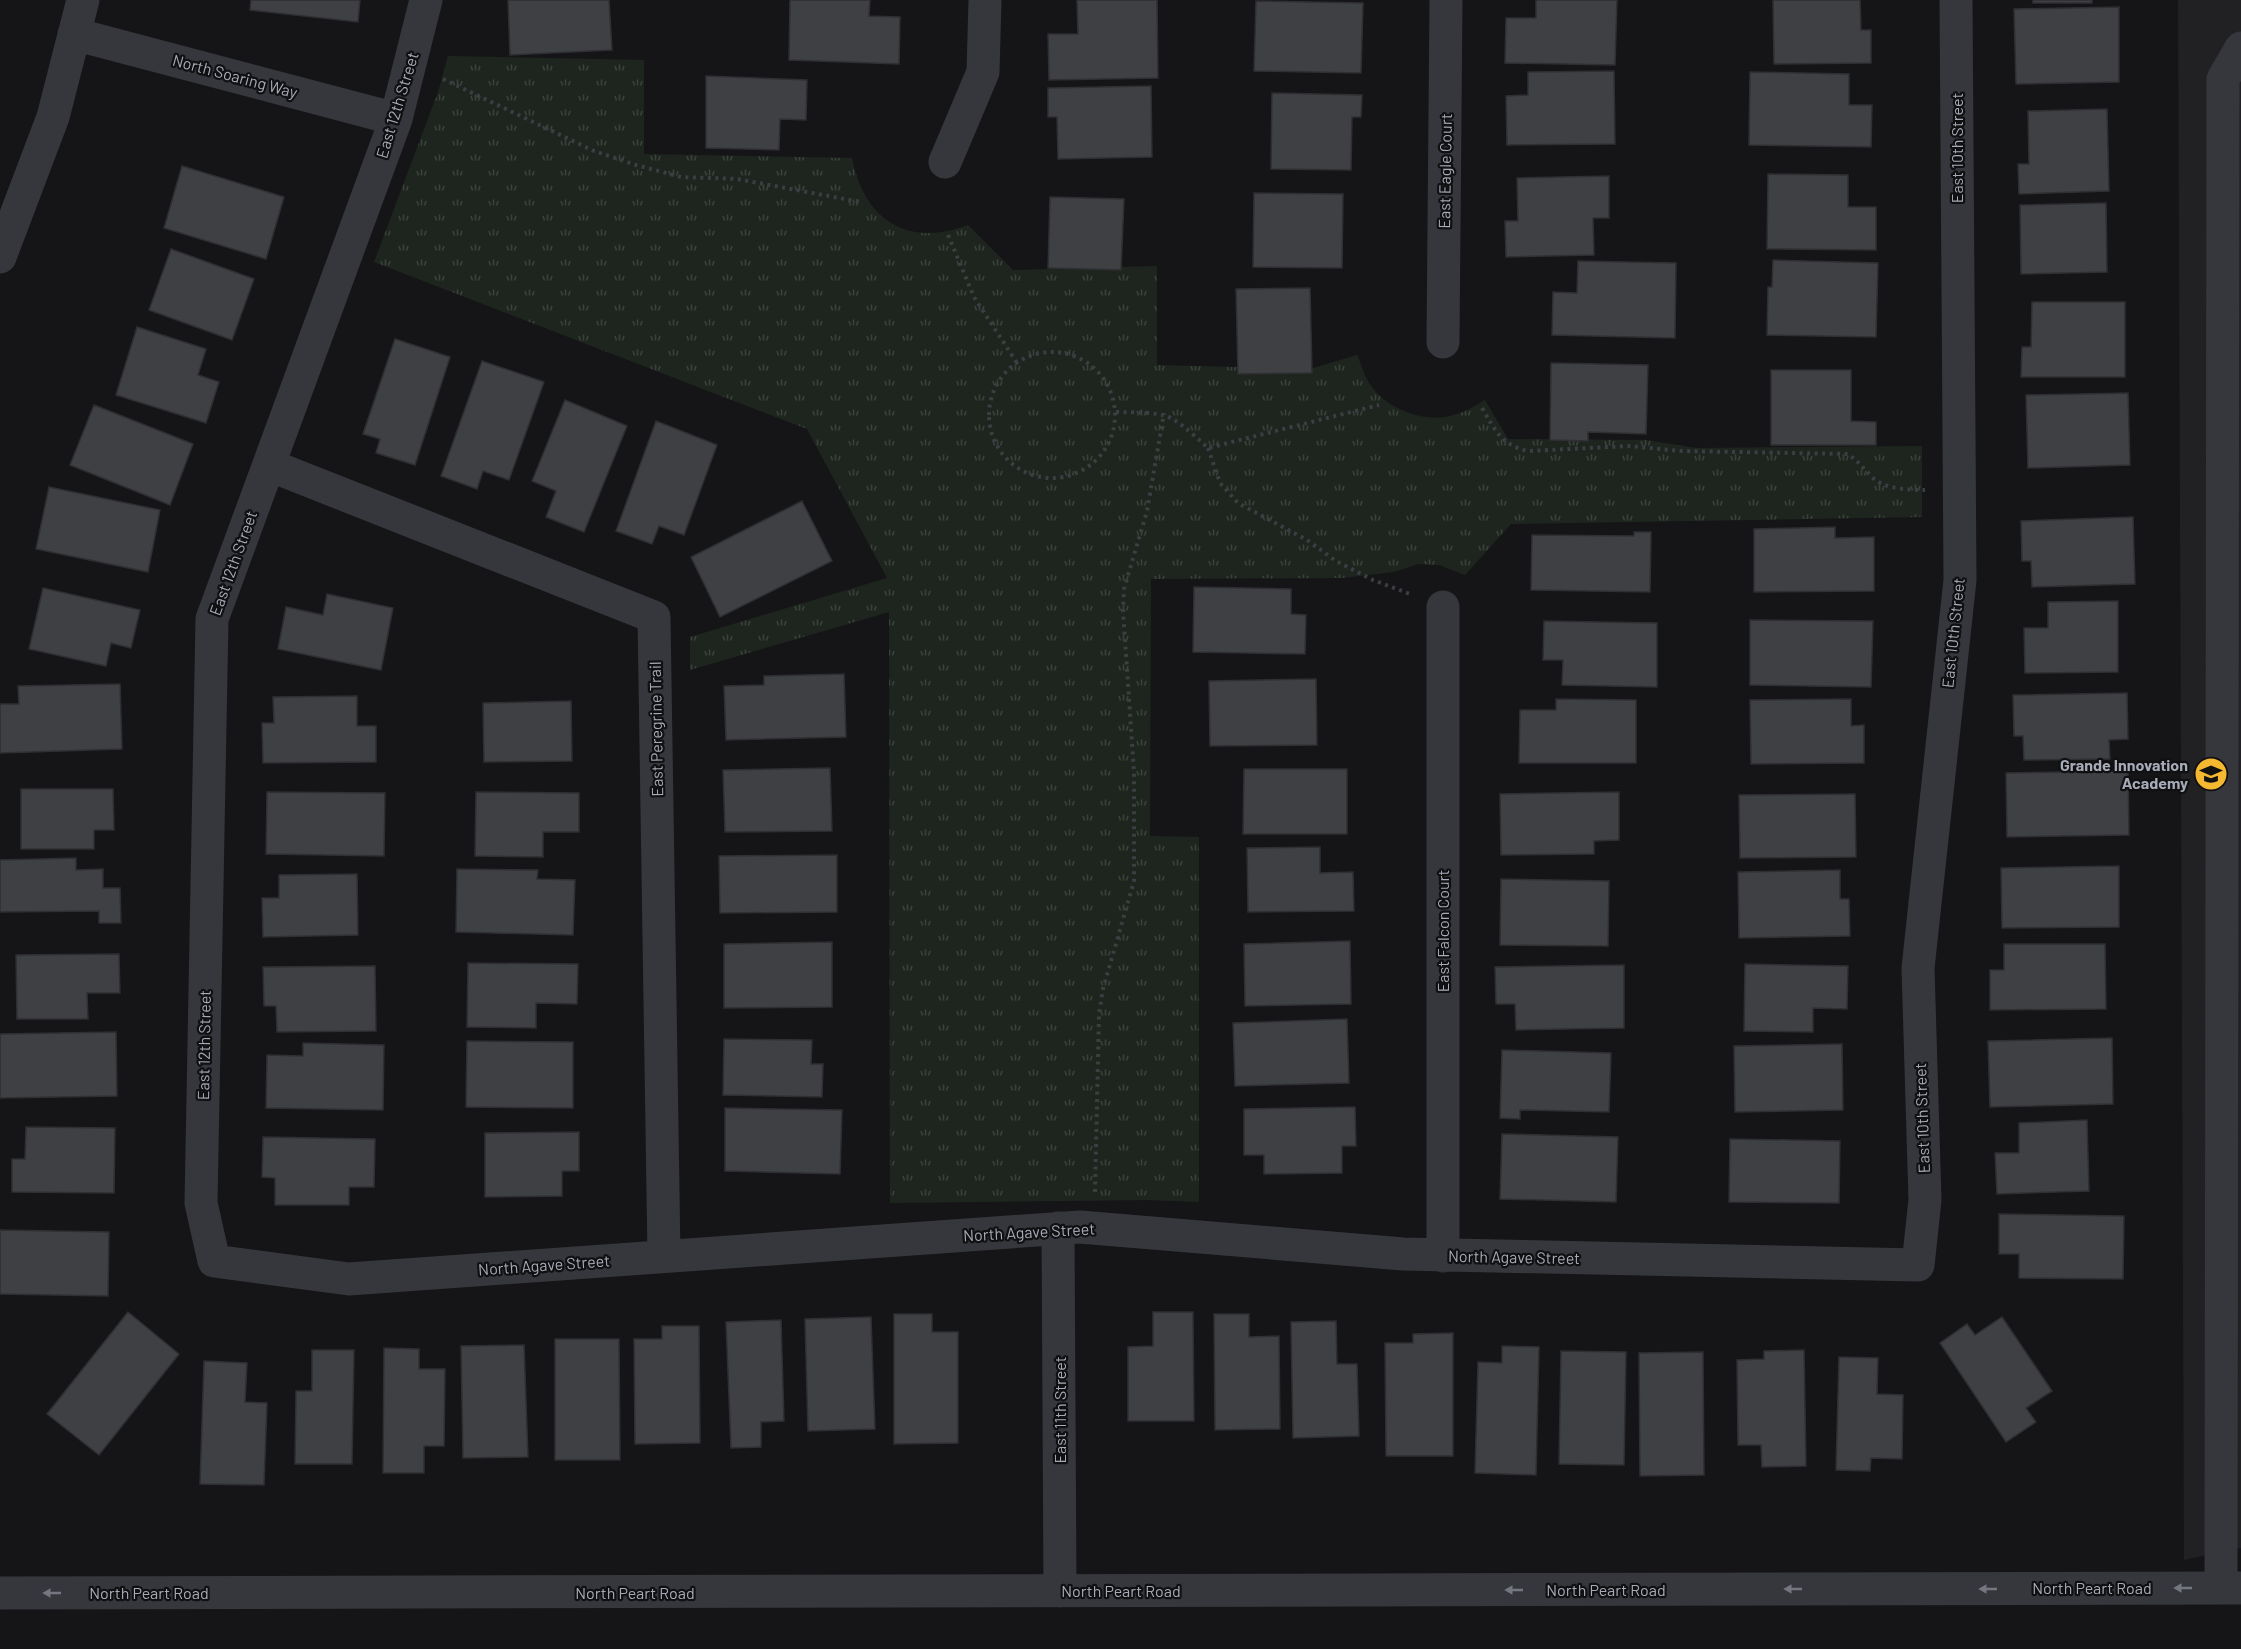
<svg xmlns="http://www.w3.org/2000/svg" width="2241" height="1649" font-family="Barlow,sans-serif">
	<defs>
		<pattern id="grass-tufts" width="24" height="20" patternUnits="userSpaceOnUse" patternTransform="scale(1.5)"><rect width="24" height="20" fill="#1d251e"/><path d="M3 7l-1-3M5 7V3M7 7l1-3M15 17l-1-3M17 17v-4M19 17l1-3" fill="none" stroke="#3b423c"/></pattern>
	</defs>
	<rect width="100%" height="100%" fill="#151517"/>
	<path fill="#212124" d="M2178 0H2241V1548L2184 1560Z"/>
	<path fill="url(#grass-tufts)" d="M448 56 644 60V154L852 158C864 220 907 248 968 225L1013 270 1157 266V365L1310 369 1357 355C1361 363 1363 373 1368 381 1382 407 1422 423 1450 416 1463 413 1474 407 1485 400L1508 439 1647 440 1696 448 1922 446V517L1511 524 1465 575 1439 565 1418 564 1394 572 1342 578 1151 579 1150 836 1199 837V1202L1148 1200 890 1203 889 612 690 670V637L887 578 807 429 374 262 438 92Z"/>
	<path fill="#3f4044" stroke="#2f2f33" stroke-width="1.5" d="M251 0H360L358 22 250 10Z
		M508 0H609L612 50 510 55Z
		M790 0H870L869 16 900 17 899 64 789 60Z
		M1077 0H1157L1158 78 1049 80 1048 34H1078Z
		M1536 0H1617L1615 65 1505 63 1506 18H1536Z
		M1773 0H1860L1861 30H1871V63L1774 64Z
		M2033 0H2092V3H2033Z
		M1256 1 1363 3 1361 73 1254 71Z
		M2119 7V82L2016 84 2014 9Z
		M1614 71 1615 144 1507 145 1506 96 1528 95V72Z
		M1750 72 1849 74V105H1872L1871 147 1749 145Z
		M706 76 807 80 806 120 780 119 779 150 706 148Z
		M1151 86 1152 157 1058 159 1057 117H1048V88Z
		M1272 93 1362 95 1361 117H1352L1351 170 1271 169Z
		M2107 109 2109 191 2019 194 2018 164H2029L2028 111Z
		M182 166 284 197 266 259 164 228Z
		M1768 174 1848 175V207H1876V250L1767 249Z
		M1609 176V218H1593L1594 255 1506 257 1505 221H1518L1517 178Z
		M1254 193 1343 194 1342 268 1253 267Z
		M1050 197 1124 199 1121 270 1048 268Z
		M2106 203 2107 272 2021 274 2020 205Z
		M171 249 254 279 232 340 149 310Z
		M1773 260 1878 263 1876 337 1767 335 1768 287H1772Z
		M1578 261 1676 263 1675 338 1552 335 1553 292 1577 293Z
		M1310 288 1312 373 1238 374 1236 289Z
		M2032 302H2125V377H2021L2022 347H2031Z
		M137 327 206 349 198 375 219 382 206 423 116 395Z
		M395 339 450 357 415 465 376 453 380 439 363 434Z
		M482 361 544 382 509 480 483 471 477 489 441 476Z
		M1551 363 1648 365 1646 434 1588 432V441L1550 440Z
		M1771 370H1851V421L1876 422V445H1771Z
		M2128 393 2130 465 2028 468 2026 395Z
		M565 400 627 426 584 532 546 517 556 491 532 481Z
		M94 405 193 444 170 505 70 465Z
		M656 421 717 445 684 535 659 526 652 544 616 531Z
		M49 487 160 510 148 572 36 549Z
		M802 501 832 561 720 617 691 557Z
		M2133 517 2135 584 2032 587 2031 561H2022L2021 521Z
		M1835 527V538L1874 537V591L1754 592V529Z
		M1634 532H1651L1650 592 1531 590 1532 535 1634 536Z
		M1194 587 1291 589V614L1306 615 1305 654 1193 652Z
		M43 588 140 610 131 648 111 643 106 666 29 649Z
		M327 594 393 608 381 670 278 649 286 607 323 615Z
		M2118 601V672L2025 673 2024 628H2048V602Z
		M1750 620 1873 621 1871 687 1750 685Z
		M1544 621 1657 623V687L1562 685 1563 660H1543Z
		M844 674 846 737 726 740 724 686 764 685V676Z
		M1316 679 1317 745 1210 746 1209 681Z
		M120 684 122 749 0 753V704H19L18 686Z
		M2127 693 2128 739 2109 740 2110 759 2024 760 2023 736H2014L2013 695Z
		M357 696V726H376V762L263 763 262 723H274L273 697Z
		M1556 699 1636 700V763H1519L1520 710H1556Z
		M1851 699V726L1864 725V763L1751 764 1750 700Z
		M571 701 572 761 484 762 483 703Z
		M830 768 832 831 725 832 723 770Z
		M1244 769H1347V834H1243Z
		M2128 771 2129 835 2007 837 2006 773Z
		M21 789H113L114 830H94V849H21Z
		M267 792 385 793 384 856 266 854Z
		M476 792 579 793V832H543V857L475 856Z
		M1619 792V840L1594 841V854L1501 855 1500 794Z
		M1855 794 1856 857 1740 858 1739 795Z
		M1320 847V873L1353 872 1354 911 1248 912 1247 848Z
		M837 855V912L720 913 719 856Z
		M76 858V870L103 869V888H120L121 923H99V911L0 912V860Z
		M2119 866V927L2002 928 2001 868Z
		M457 869 538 870 537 879 575 880 573 935 456 932Z
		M1840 870V899H1849L1850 936 1739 938 1738 872Z
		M357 874 358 935 263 937 262 898H279V875Z
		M1501 879 1609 881 1608 946 1500 945Z
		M1350 941 1351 1004 1245 1006 1244 944Z
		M832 942V1007L724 1008V944Z
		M2004 944H2105L2106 1009 1990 1010V970H2004Z
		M119 954 120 993H87L88 1019H17L16 955Z
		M468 963 578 964 577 1004 536 1003V1028L467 1027Z
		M1745 964 1848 966 1847 1009 1813 1008V1032L1744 1031Z
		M1624 965V1028L1516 1030 1515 1004H1496L1495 967Z
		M375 966 376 1031 277 1032 276 1006H264L263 967Z
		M1347 1019 1349 1083 1235 1086 1233 1023Z
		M116 1032 117 1096 0 1098V1034Z
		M2112 1038 2113 1104 1990 1107 1988 1041Z
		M724 1039 812 1040 811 1064H823L822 1097 723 1095Z
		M467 1041 573 1042V1108L466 1107Z
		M303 1043 384 1045 383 1110 266 1108 267 1055 303 1056Z
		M1842 1044 1843 1110 1735 1112 1734 1046Z
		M1502 1050 1611 1053 1609 1112 1520 1110V1119L1500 1118Z
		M1355 1107 1356 1146H1342V1173L1264 1174V1155H1244V1109Z
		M725 1108 842 1110 840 1174 725 1171Z
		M2087 1120 2089 1191 1997 1194 1995 1153H2019V1123Z
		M26 1127 115 1128 114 1193 12 1192V1159H25Z
		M579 1132V1171H562V1196L485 1197V1133Z
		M1502 1134 1618 1137 1616 1202 1500 1199Z
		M263 1137 375 1139 374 1187H349V1205H275V1178L262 1177Z
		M1730 1139 1840 1141 1839 1203 1729 1202Z
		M1999 1214 2124 1216 2123 1279 2019 1278V1254H1999Z
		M0 1230 109 1232 108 1296 0 1294Z
		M128 1312 179 1354 99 1455 47 1414Z
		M1153 1312H1193L1194 1421H1128V1347L1153 1346Z
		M894 1314H932V1332H958V1443L894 1444Z
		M1214 1314H1249V1337L1279 1336 1280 1429 1215 1430Z
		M871 1317 875 1429 808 1431 805 1319Z
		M2002 1317 2052 1391 2026 1408 2036 1422 2006 1442 1940 1343 1967 1324 1975 1335Z
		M781 1320 784 1421 761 1422V1447L731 1448 726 1322Z
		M1336 1321 1337 1364H1357L1359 1436 1293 1438 1291 1322Z
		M662 1326H699L700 1443 635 1444 634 1339H662Z
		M1453 1333V1456H1386L1385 1343H1413V1334Z
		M555 1339H619L620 1460H555Z
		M524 1345 528 1457 463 1458 461 1346Z
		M1502 1346 1539 1347 1536 1475 1475 1473 1478 1362 1502 1363Z
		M384 1348 419 1349V1369H445L444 1446H424V1473H383Z
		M312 1350H354L352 1464H295L296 1391H312Z
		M1804 1350 1806 1466 1762 1467 1761 1445H1738L1737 1360 1764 1359V1351Z
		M1561 1351 1626 1352 1624 1465 1559 1464Z
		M1703 1352 1704 1475 1640 1476 1639 1353Z
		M1839 1357 1878 1358 1877 1394 1903 1395 1902 1459 1871 1458 1870 1471 1836 1470Z
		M204 1361 247 1363 245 1402 267 1403 264 1485 200 1484Z"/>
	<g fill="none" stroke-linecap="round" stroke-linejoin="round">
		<path stroke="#3c3e43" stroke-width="4" stroke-dasharray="3 4.5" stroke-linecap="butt" d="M443 79 594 151 636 165 681 177 737 179 861 202
			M948 235 974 297 1017 363
			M989 415a63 63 0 1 1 126 0a63 63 0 1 1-126 0Z
			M1482 408C1495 430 1501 445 1528 451L1630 446 1681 451 1848 454C1858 461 1864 469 1873 478 1884 489 1910 490 1925 490
			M1116 412C1169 413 1168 411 1208 448L1379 405
			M1208 448 1220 483 1238 503 1307 540 1336 561 1373 580 1410 594
			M1095 1192 1099 1014 1103 989 1134 881V772L1123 611 1124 589 1147 511 1164 413"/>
		<path stroke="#36373c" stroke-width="33" d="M426 0 396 119 212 619 201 1203 214 1261 349 1279 1080 1227 1403 1254 1918 1265 1925 1200 1918 968 1960 580 1956 0
			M74 34 396 119
			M945 162 983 72 985 0
			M0 257 53 117 83 0
			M1443 342 1446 0
			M269 465 654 617 664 1256
			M1443 607V1256
			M1058 1228 1060 1591
			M2221 1588 2223 79 2241 48
			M0 1593 2241 1588"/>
	</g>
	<defs><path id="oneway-solid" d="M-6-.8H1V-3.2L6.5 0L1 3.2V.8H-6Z" transform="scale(1.5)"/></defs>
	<g fill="#747780">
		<use href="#oneway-solid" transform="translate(2183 1588) rotate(180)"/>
		<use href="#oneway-solid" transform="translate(1793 1589) rotate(180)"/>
		<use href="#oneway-solid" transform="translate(1988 1589) rotate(180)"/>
		<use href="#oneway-solid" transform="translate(1514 1590) rotate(180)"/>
		<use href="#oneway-solid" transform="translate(52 1593) rotate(180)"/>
	</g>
	<defs>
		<g id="school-disc" transform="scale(1.725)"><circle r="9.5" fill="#f4b930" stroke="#101012"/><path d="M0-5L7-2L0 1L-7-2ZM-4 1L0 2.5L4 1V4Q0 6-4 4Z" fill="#111"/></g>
	</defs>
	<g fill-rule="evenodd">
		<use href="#school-disc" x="2211" y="774"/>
	</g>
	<g text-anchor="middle" stroke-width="4.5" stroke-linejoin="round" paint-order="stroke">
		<g font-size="16" fill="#a7abb7" stroke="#101012">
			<text transform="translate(235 76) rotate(15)" y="6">North Soaring Way</text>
			<text transform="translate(397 105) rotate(-73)" y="6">East 12th Street</text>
			<text transform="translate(1957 148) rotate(-90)" y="6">East 10th Street</text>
			<text transform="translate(1445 171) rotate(-89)" y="6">East Eagle Court</text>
			<text transform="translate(233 563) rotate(-70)" y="6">East 12th Street</text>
			<text transform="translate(1953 633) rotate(-84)" y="6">East 10th Street</text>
			<text transform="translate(656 729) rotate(-91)" y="6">East Peregrine Trail</text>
			<text transform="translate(1443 931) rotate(-90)" y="6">East Falcon Court</text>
			<text transform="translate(204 1045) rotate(-89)" y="6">East 12th Street</text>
			<text transform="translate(1922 1118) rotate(-92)" y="6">East 10th Street</text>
			<text transform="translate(1029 1232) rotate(-3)" y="6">North Agave Street</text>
			<text transform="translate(1514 1257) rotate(1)" y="6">North Agave Street</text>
			<text transform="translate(544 1265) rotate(-4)" y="6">North Agave Street</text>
			<text transform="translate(1060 1410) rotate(-90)" y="6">East 11th Street</text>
			<text x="2092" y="1594">North Peart Road</text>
			<text x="1606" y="1596">North Peart Road</text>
			<text x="1121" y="1597">North Peart Road</text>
			<text x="149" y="1599">North Peart Road</text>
			<text x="635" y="1599">North Peart Road</text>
		</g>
		<g font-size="16" font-weight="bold" fill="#a7abb7" stroke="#101012" text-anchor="end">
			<text x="2188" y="771">Grande Innovation<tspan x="2188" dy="18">Academy</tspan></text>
		</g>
	</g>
</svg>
